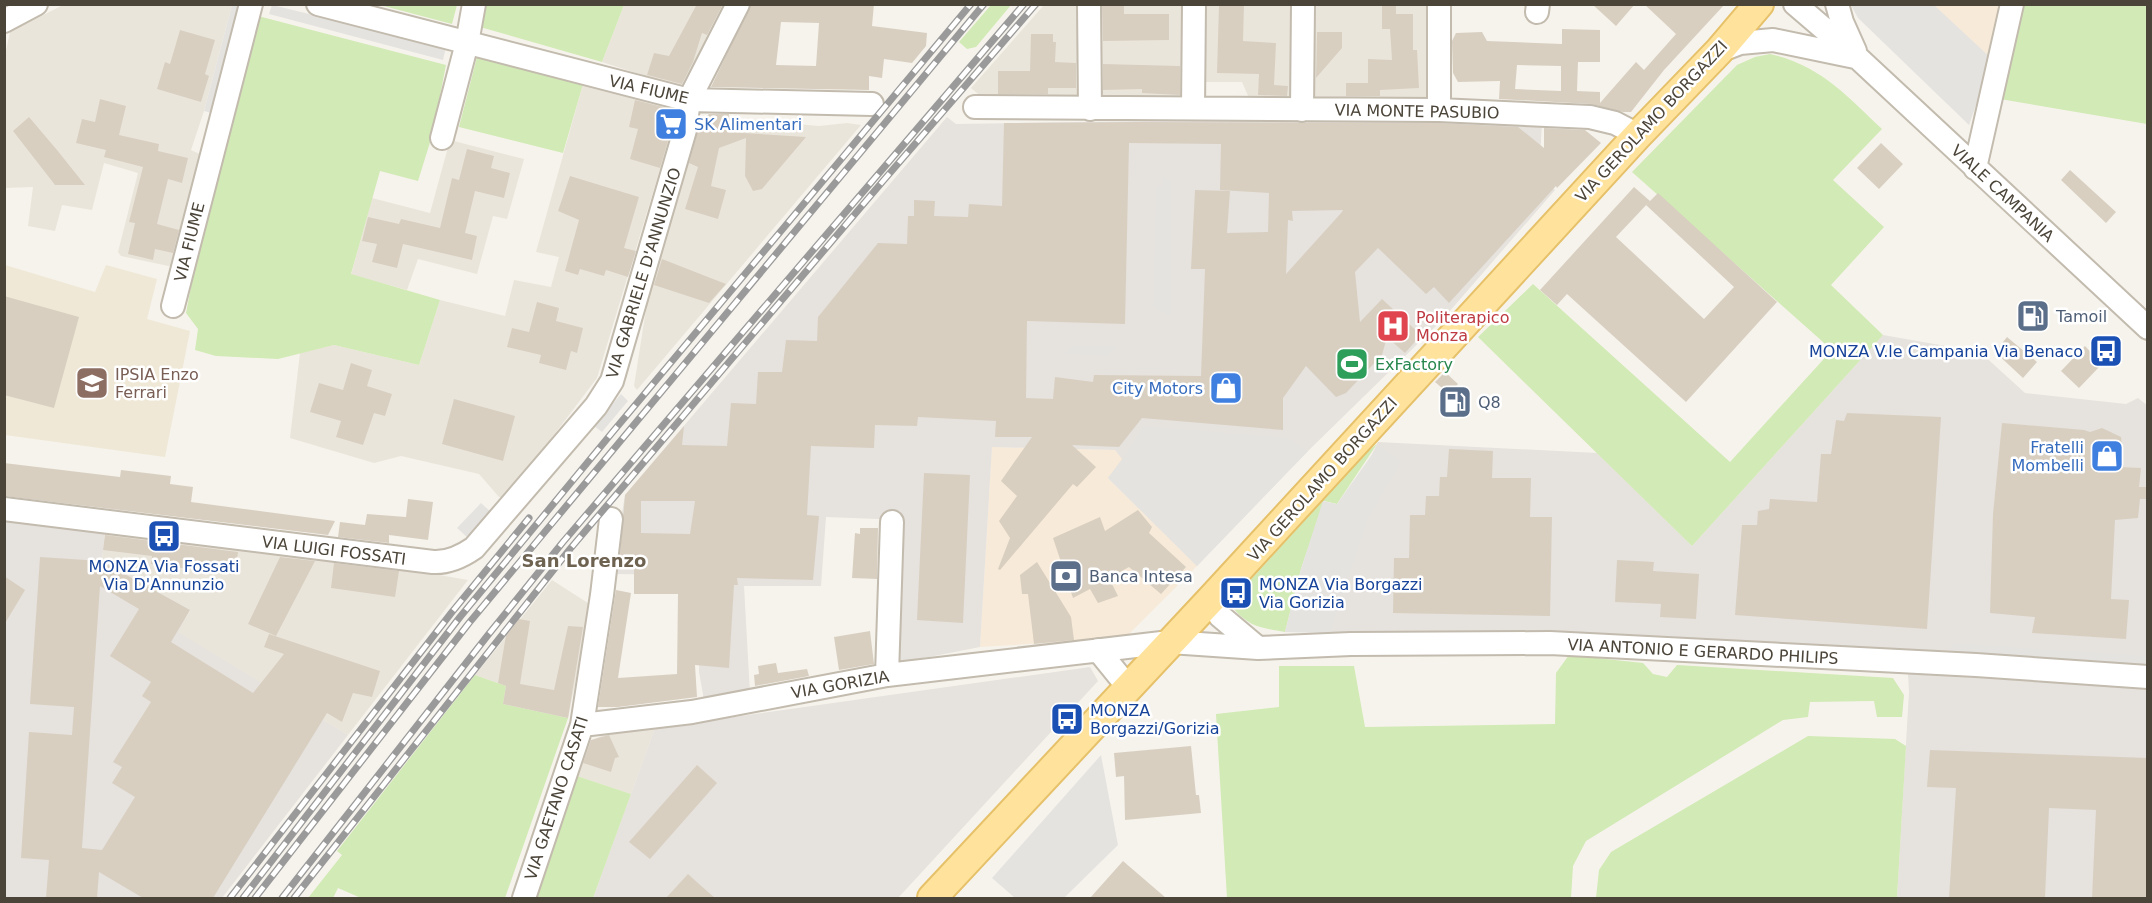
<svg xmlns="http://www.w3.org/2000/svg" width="2152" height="903" font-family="'DejaVu Sans',sans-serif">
	<rect width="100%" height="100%" fill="#f6f3ec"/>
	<path fill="#eae5da" d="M63 5H232L204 111 191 150 202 155 178 268 121 256 118 252 138 173 104 163 92 210 62 205 55 231 28 226 33 187 5 188 4 60 10 32Z
		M624 5H728L690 80 679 87 602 62Z
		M1044 5H1083L1085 101 984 99 971 88Z
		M1093 5H1188L1187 98 1095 99Z
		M1203 5H1296L1295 106 1252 105 1242 82H1201Z
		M1308 5H1434V102H1306Z
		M583 84 635 99 668 106 676 116 597 378 507 497H499L479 474 401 456 374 463 290 438 300 353 334 345 419 365 440 300 505 316 514 280 551 287 559 257 536 252Z
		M707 116 819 126 847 123 861 125 637 390 634 386 650 284 700 122Z
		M450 140 524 159 507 219 493 216 477 274 418 259 407 290 351 275 372 198 430 213Z
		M105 532 399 568 468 580 348 735 177 632 190 611 102 561Z
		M552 580 591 605 568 718 503 704 506 686 475 675Z
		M655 728 631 794 577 776 590 741 608 733Z"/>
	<path fill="#f7ead8" d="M1933 5H2004L1991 59Z
		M992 447 1115 450 1123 459 1108 478 1197 566 1125 638 980 647Z"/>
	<path fill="#e6e2dd" d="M947 117 956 124 1270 119 1542 122 1539 176 1555 190 1442 320 1308 451 1197 566 1108 478 1122 459 1115 450 992 447 980 647 893 664 904 520 826 517 821 586H744L750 694 704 700 699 672 700 575 612 574 625 495Z
		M1883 335 1980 352 2025 393 2126 404 2138 398 2148 406 2147 898H1897L1909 692 1907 655 1567 633 1285 632 1378 442 1597 453 1692 546Z
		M5 519 105 532 102 561 190 610 178 632 348 735 222 898H5Z
		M1090 667 1098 681 898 898H593L655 728Z"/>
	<path fill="#efe8d6" d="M5 265 95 292 106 265 157 279 147 319 190 331 165 457 5 435Z"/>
	<path fill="#d2eab5" d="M380 5H457L452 24Z
		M485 5H624L602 62 480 27Z
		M991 5H1011L976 47 967 49 959 42Z
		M2017 5H2147V124L1994 98Z
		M258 16 446 65 432 136 418 181 380 171 351 274 440 300 419 365 334 345 278 359 216 356 195 350 198 329 186 313 201 234Z
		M1770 54C1820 65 1847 96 1882 129L1833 180 1884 227 1831 285 1883 335 1692 546 1478 337 1533 284 1730 462 1832 350 1632 172 1737 65 1755 57Z
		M477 57 583 84 563 153 459 127Z
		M1377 444 1337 504 1324 501 1301 569 1285 632C1262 628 1249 627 1234 609V598L1368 451Z
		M1569 655 1643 663 1653 674 1667 677 1677 665 1893 678 1904 695 1902 717H1877L1874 701 1810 702 1808 717 1783 720 1586 841 1573 866 1571 898H1227L1216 714 1279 707V666H1354L1365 727 1555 724 1556 673Z
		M475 675 506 686 503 704 568 718 505 898H361L338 888 333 898H308L342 855 337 851Z
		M1808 736 1895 739 1906 746 1897 898H1596L1599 870 1611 852Z
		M577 776 631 794 593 898H533Z"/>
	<path fill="#e5e3e0" d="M232 5H244L215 114 204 111Z
		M272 5 446 47 443 60 269 14Z
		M1851 5H1934L1992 59 1969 125 1858 18Z
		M1163 177 1171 181V316L1153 307 1156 184 1161 187Z
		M1073 345 1119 346 1107 356 1065 354Z
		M621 394 628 401 602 432 594 426Z
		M1143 426 1289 438 1308 451 1197 566 1108 478 1123 459Z
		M1378 446 1402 461 1368 519 1330 633 1285 632 1301 569 1323 501 1337 504Z
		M481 503 492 513 468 538 457 528Z
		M1951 643 2147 656V668L1950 655Z
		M1101 755 1118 845 1064 898H1015L992 878Z"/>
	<path fill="#d8cfc1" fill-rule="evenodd" d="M697 4H723L707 35 702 33 693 62 682 84 647 75 654 53 669 56Z
		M751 4H874L872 26 927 33 926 46 912 63 884 59 882 78 869 76V90L711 87ZM781 22 819 23 816 66 776 65Z
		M1102 4H1124V14H1169V40L1103 41Z
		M1219 4H1244L1243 41 1276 43 1274 85 1288 86 1287 96 1258 95 1259 74 1217 73Z
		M1382 4H1396V14H1413V50H1417L1419 88 1380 90V96H1346V83H1368V59L1392 60 1390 29H1382Z
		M1592 4H1635L1616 26Z
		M1644 4H1725L1664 70 1631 112H1623L1591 104 1499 99 1500 81 1458 82 1453 73 1452 41 1456 33 1482 32 1487 41 1562 44V29L1600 30V62H1578L1577 91 1600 92V103L1636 62 1644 70 1676 34ZM1517 65 1561 66V91L1515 89Z
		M180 30 215 40 205 74 209 76 201 102 157 89 165 62 170 64Z
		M1317 32H1342V48L1316 78Z
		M1031 34H1053V42H1056L1055 62 1076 63V88H1048V94H998V71H1030Z
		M1103 64 1180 66V95L1142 93V89L1103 90Z
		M100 99 126 106 119 135 159 144 158 151 188 158 182 183 168 179 157 224 179 230 173 253 155 249 153 260 128 254 135 223 129 222 143 167 104 157 106 150 76 143 82 119 95 122Z
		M635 100 671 109 674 113 672 127 660 168 630 159 638 129 629 127Z
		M709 114H729L727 132 806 137 762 189 753 191 745 176 746 138 719 148 711 186 726 190 718 219 685 209 698 167 689 163 700 122Z
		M29 117 57 150 85 185H55L13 131Z
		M1139 122 1439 123 1518 127 1544 148V128L1585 130 1601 143 1557 188 1556 186 1449 303 1434 287 1426 294 1378 248 1355 272 1360 322 1382 299 1421 335 1405 353 1387 337 1382 355 1346 393 1336 397 1306 366 1283 398V430L1142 418 1119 447 1072 445 1096 467 1077 487 1073 484 1000 570 998 569 1010 538 999 521 1017 496 1001 481 1032 437H995L996 421 918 417 917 426 875 425 874 448 811 446 807 515 819 516 813 580 737 578 738 585H734L729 668 695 665 697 697 618 707H598L616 590 631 593 618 678 677 674 678 594H634V567H619L625 495 684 426 682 445 727 446 731 403 756 404 758 372H782L786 340 817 341 818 317 878 243 907 244 908 216H914V200L935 201 934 216 968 217 969 204 1002 206 1004 123ZM1129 143 1221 144 1220 190 1269 193 1268 232 1227 233 1230 191 1195 190 1191 269H1205L1201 376 1094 375 1093 382 1055 377 1053 399 1026 398 1027 321 1125 324ZM1343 210 1342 212 1286 274 1288 220 1293 221 1292 211ZM641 501H695L690 534 641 533Z
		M1881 143 1903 164 1879 189 1857 168Z
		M467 149 494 156 491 168 510 173 504 198 475 191 465 233 477 236 472 260 403 244 397 268 372 262 377 244 362 241 368 217 399 224 401 219 440 228 452 178 459 180Z
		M2070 170 2116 212 2106 223 2061 180Z
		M570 176 639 197 624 248 636 251 628 277 606 270 604 276 580 269 578 275 565 271 579 220 558 211Z
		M1634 187 1650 201 1616 237 1704 319 1734 287 1646 205 1658 193 1777 302 1686 402 1567 294 1557 305 1540 290Z
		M662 259 726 284 709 303 654 285Z
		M4 296 79 317 54 408 4 395Z
		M537 302 559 308 556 321 583 328 577 353 571 351 566 370 539 363 541 355 507 347 512 328 529 332Z
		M2007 337 2037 362 2023 378 1995 352Z
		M2085 346 2102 364 2079 388 2061 371Z
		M351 363 372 370 367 386 392 394 385 416 374 413 363 445 336 437 341 421 310 412 319 383 343 390Z
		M1445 372 1458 384 1449 394 1435 382Z
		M454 399 515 416 503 461 442 444Z
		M1847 413 1941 417 1927 629 1735 615 1742 525H1757L1758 511 1769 509 1770 499 1817 502 1821 454H1831L1836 420 1844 421Z
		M2002 423 2084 430 2090 432 2102 428 2121 437 2122 447 2118 467 2141 468 2139 487H2148V499H2140L2138 518 2115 520 2111 599 2129 600 2126 639 2032 633 2035 617 1990 613 1993 514Z
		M1449 449 1493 451 1492 478H1531L1530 517H1552L1550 616 1393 613 1394 558H1409L1410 515H1425L1426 496H1439L1440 477H1447Z
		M4 463 120 477 121 470 171 476 170 484 193 487 191 502 335 521 328 535 4 496Z
		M924 473 970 475 963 623 917 620Z
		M408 499 433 502 428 540 389 535V543L338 537 340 522 365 525 367 514 406 517Z
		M1138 510 1152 527 1149 533 1186 567 1161 594 1129 567 1109 578 1118 596 1098 603 1090 589 1073 598 1053 538 1100 517 1105 531Z
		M860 528H878L877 579 852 578 855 533 860 534Z
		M105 535 238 552 235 575 151 564 152 556 103 550Z
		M40 557 101 561 190 610 171 642 253 693 284 654 264 647 269 634 380 671 372 697 353 693 342 722 327 713 213 898H143L99 872 97 898H46L49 860 21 858 29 732 72 735 74 707 30 704ZM100 586 139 609 110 656 151 682 142 696 151 702 113 762 122 767 112 783 135 797 102 850 82 848Z
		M280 557 315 561 276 636 248 624Z
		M1617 560 1654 562 1653 571 1699 574 1696 619 1660 617 1661 604 1615 602Z
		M1037 562 1071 617 1074 640 1034 644 1028 594H1022L1020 575Z
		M334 563 399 571 395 597 331 588Z
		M4 576 25 590 4 625Z
		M519 619 530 621 520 684 554 690 568 626 583 627 568 718 503 704 506 686 498 683 506 635Z
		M870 631 874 664 839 670 834 637Z
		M776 663 778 673 807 669 809 676 755 686 754 675 759 674 758 666Z
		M609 735 619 757 615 758 611 772 583 763 591 740Z
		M1191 746 1196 795H1199L1201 813 1125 820 1124 776 1116 777 1114 753Z
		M1930 750 2148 758V898H2092L2096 810 2049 808 2045 898H1949L1956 788 1927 787Z
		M697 765 717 783 650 859 629 842Z
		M1123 861 1166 898H1090Z
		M688 874 699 884 715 898H666Z"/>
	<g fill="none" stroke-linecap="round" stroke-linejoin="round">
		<g stroke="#c2bbae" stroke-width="26">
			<path id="minor" d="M318 4 689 100 872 104
				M1089 4 1090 109
				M1439 4V110
				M1795 4 1858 58 2148 328
				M1837 4 1842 22 1855 51
				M1537 12 1538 4
				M4 21 36 4
				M1719 51 1740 43 1773 40 1855 57
				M975 107 1439 110 1590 117 1615 123 1638 135
				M1193 108 1194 4
				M1302 110 1303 4
				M442 138 467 43 474 4
				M1975 168 2012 4
				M173 306 251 4
				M4 509 433 562C448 563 461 557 474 548L596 406 612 381 685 130 689 100 738 4
				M1214 596 1217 611 1220 616 1258 648
				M1098 650 1128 687
				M887 675 892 522
				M582 725 692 712 887 675 1170 642 1258 648 1351 644 1550 643 1976 665 2148 677
				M524 898 582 725 602 595 611 519"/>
		</g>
		<g stroke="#e6c16a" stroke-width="32">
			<path id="major" d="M932 898 1214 596 1638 135 1719 51 1759 4"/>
		</g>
		<use href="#minor" stroke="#fff" stroke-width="22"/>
		<use href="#major" stroke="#ffe39c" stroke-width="28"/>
		<g stroke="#9a9a9a" stroke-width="7">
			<path id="rail" d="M230 898 452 612 529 518
				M243 898 460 617 611 434 971 4
				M255 898 469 623 984 4
				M282 898 488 635 563 542 1024 4
				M294 898 570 549 883 181 1036 4"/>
		</g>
		<use href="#rail" stroke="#fff" stroke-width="4.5" stroke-dasharray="14" stroke-linecap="butt"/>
	</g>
	<defs>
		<g id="supermarket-square" transform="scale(1.725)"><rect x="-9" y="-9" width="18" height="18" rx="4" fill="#3f7fe0" stroke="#fff"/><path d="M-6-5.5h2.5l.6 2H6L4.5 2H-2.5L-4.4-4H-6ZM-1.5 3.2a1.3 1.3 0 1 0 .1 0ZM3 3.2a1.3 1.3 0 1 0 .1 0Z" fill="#fff"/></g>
		<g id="fuel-square" transform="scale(1.725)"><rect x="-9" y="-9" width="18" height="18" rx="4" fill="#5c6f8a" stroke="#fff"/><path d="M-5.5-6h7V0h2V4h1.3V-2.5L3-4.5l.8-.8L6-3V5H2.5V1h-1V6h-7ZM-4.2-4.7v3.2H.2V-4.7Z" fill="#fff"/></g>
		<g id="hospital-square" transform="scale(1.725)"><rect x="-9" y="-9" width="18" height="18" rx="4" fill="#e0444e" stroke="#fff"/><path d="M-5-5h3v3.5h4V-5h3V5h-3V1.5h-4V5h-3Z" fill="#fff"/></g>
		<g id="bus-square" transform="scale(1.725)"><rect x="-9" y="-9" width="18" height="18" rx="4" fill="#1a4fb4" stroke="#fff"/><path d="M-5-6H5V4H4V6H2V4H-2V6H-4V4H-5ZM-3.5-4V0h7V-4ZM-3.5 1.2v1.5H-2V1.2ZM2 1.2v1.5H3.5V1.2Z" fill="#fff"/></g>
		<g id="stadium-square" transform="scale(1.725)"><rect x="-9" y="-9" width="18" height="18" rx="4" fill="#2e9e5b" stroke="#fff"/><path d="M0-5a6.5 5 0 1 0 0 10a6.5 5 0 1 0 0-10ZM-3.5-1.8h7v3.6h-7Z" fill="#fff"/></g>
		<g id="school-square" transform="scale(1.725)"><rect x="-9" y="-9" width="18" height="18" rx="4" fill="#8d6e63" stroke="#fff"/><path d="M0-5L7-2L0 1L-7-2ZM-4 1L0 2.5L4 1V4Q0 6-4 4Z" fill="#fff"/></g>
		<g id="shop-square" transform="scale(1.725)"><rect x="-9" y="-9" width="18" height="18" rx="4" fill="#3f7fe0" stroke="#fff"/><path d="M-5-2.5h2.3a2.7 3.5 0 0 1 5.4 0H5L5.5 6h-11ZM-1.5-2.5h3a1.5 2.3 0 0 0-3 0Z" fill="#fff"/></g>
		<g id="bank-square" transform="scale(1.725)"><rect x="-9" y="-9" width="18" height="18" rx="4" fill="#5c6f8a" stroke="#fff"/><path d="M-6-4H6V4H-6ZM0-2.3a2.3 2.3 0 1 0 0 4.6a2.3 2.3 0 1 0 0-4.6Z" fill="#fff"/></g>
	</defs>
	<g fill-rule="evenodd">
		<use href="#supermarket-square" x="671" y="124"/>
		<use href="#fuel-square" x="2033" y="316"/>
		<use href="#hospital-square" x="1393" y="326"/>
		<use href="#bus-square" x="2106" y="351"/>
		<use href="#stadium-square" x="1352" y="364"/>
		<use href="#school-square" x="92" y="383"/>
		<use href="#shop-square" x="1226" y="388"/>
		<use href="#fuel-square" x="1455" y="402"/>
		<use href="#shop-square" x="2107" y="456"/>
		<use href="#bus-square" x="164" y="536"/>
		<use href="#bank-square" x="1066" y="576"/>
		<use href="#bus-square" x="1236" y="593"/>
		<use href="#bus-square" x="1067" y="719"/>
	</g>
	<g text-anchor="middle" stroke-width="5" stroke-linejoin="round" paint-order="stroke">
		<g font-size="16" fill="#4b4439" stroke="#fff">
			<text transform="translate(649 89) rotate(13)" y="6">VIA FIUME</text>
			<text transform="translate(1417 111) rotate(1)" y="6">VIA MONTE PASUBIO</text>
			<text transform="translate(1651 121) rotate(-47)" y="6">VIA GEROLAMO BORGAZZI</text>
			<text transform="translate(2003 193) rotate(43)" y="6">VIALE CAMPANIA</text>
			<text transform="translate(189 242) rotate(-76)" y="6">VIA FIUME</text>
			<text transform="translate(643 273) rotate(-73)" y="6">VIA GABRIELE D'ANNUNZIO</text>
			<text transform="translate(1322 479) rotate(-48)" y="6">VIA GEROLAMO BORGAZZI</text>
			<text transform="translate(334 550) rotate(7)" y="6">VIA LUIGI FOSSATI</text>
			<text transform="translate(1703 651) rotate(3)" y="6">VIA ANTONIO E GERARDO PHILIPS</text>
			<text transform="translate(840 684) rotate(-10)" y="6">VIA GORIZIA</text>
			<text transform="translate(556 798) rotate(-72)" y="6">VIA GAETANO CASATI</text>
		</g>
		<g font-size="16" fill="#366cbe" stroke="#fff" text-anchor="end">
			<text x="694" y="130" text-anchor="start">SK Alimentari</text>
			<text x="1203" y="394">City Motors</text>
			<text x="2084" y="453">Fratelli<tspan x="2084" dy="18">Mombelli</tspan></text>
		</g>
		<g font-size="16" fill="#4e5e75" stroke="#fff" text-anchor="start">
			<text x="2056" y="322">Tamoil</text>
			<text x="1478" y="408">Q8</text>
			<text x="1089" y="582">Banca Intesa</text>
		</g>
		<g font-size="16" fill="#be3a42" stroke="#fff" text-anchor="start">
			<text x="1416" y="323">Politerapico<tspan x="1416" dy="18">Monza</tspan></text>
		</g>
		<g font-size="16" fill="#164399" stroke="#fff" text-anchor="start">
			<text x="2083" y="357" text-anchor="end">MONZA V.le Campania Via Benaco</text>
			<text x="164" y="572" text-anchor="middle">MONZA Via Fossati<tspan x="164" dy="18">Via D'Annunzio</tspan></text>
			<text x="1259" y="590">MONZA Via Borgazzi<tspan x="1259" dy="18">Via Gorizia</tspan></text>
			<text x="1090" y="716">MONZA<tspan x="1090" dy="18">Borgazzi/Gorizia</tspan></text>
		</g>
		<g font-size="16" fill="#27864d" stroke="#fff" text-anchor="start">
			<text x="1375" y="370">ExFactory</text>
		</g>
		<g font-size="16" fill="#785e54" stroke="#fff" text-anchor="start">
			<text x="115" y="380">IPSIA Enzo<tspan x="115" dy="18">Ferrari</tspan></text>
		</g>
		<g font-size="18" font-weight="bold" fill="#6e6250" stroke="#fff">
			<text x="584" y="567">San Lorenzo</text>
		</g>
	</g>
	<rect width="2152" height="903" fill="none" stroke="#4b4439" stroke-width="12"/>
</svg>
